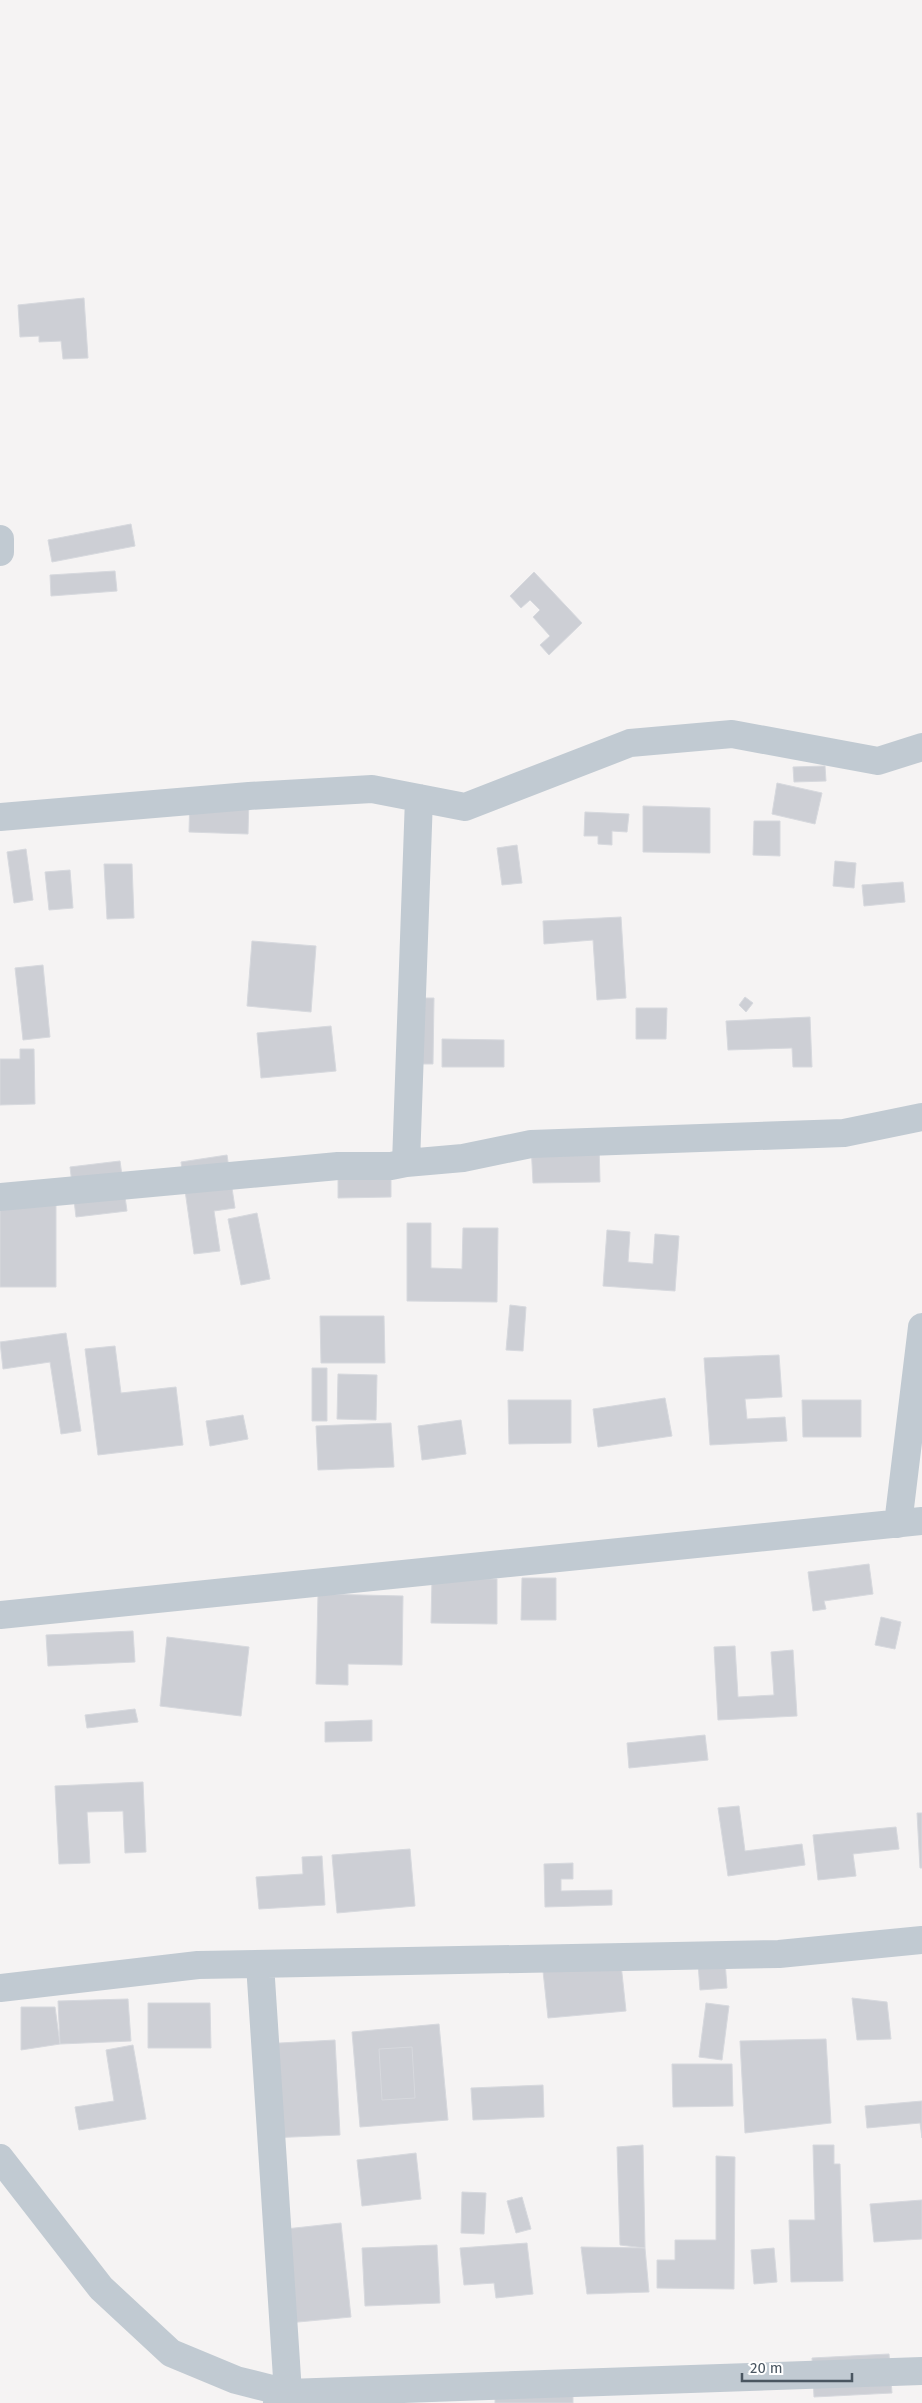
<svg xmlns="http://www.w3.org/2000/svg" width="922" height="2403" font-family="'Fira Sans',sans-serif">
	<rect width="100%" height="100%" fill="#f5f3f3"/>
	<path fill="#cdcfd5" stroke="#d7d9de" d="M84 298 88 358 63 359 61 341 39 342V336L20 337 18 305Z
		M131 524 135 546 52 562 48 540Z
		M115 571 117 591 51 596 50 575Z
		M534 572 582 623 549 655 540 645 550 636 533 617 540 610 530 600 521 608 510 596Z
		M825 766 826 781 794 782 793 767Z
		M777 783 822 793 815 824 772 814Z
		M190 795 249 796 248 834 189 832Z
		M643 806 710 808V853L643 852Z
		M585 812 629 814 627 832 612 831V845L598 844V836H584Z
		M754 821H780V856L753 855Z
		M517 845 522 883 502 885 497 848Z
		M26 849 33 900 14 903 7 852Z
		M835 861 856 863 854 888 833 886Z
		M104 864H132L134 918 107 919Z
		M70 870 73 908 49 910 45 872Z
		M903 882 905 902 864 906 862 885Z
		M621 917 626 998 597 1000 593 940 544 944 543 921Z
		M252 941 316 946 311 1012 247 1006Z
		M43 965 50 1037 23 1040 15 968Z
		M745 997 753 1003 746 1012 739 1005Z
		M416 998H434L433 1064H415Z
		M636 1008H667L666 1039H636Z
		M810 1017 812 1067H793L792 1048 728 1050 726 1021Z
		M331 1026 336 1071 261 1078 257 1033Z
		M442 1039 504 1040V1067H442Z
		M20 1049H34L35 1104 0 1105V1059H20Z
		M599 1143 600 1182 533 1183 531 1144Z
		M227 1155 235 1208 214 1211 220 1251 194 1254 181 1162Z
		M120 1161 127 1211 76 1217 70 1167Z
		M338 1166H391V1197L338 1198Z
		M0 1192H56V1287H0Z
		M257 1213 270 1279 241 1285 228 1219Z
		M407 1223H431V1268L462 1269 463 1228H498L497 1302 407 1301Z
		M607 1230 630 1232 628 1262 653 1264 655 1234 679 1236 675 1291 603 1286Z
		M510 1305 526 1307 523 1351 506 1350Z
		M320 1316H384L385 1363H321Z
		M66 1333 81 1431 61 1434 50 1362 3 1369 0 1342Z
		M115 1346 121 1393 176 1387 183 1445 98 1455 85 1349Z
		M779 1355 782 1397 745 1399 747 1419 785 1417 787 1441 710 1445 704 1358Z
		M312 1368H327V1421H312Z
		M338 1374 377 1375 376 1420 337 1419Z
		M665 1398 672 1436 598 1447 593 1409Z
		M508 1400H571V1443L509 1444Z
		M802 1400H861V1437H803Z
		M243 1415 248 1439 210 1446 206 1421Z
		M461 1420 466 1454 422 1460 418 1426Z
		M391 1423 394 1467 318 1470 316 1426Z
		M869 1564 873 1594 824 1601 826 1609 813 1611 808 1572Z
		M432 1578 497 1579V1624L431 1623Z
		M522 1578H556V1620H521Z
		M318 1594 403 1596 402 1665 348 1664V1685L316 1684Z
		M881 1617 901 1622 895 1649 875 1645Z
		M133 1631 135 1662 48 1666 46 1635Z
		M167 1637 249 1647 241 1716 160 1706Z
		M735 1646 738 1697 774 1695 771 1652 793 1650 797 1716 718 1720 714 1647Z
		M135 1709 138 1722 87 1728 85 1715Z
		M372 1720V1741L325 1742V1722Z
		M705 1735 708 1760 629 1768 627 1743Z
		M143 1782 146 1852 125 1853 123 1811 87 1812 90 1863 59 1864 55 1786Z
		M739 1806 745 1851 802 1844 805 1865 728 1876 718 1808Z
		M917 1813H922V1868H920Z
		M896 1827 899 1849 853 1854 856 1876 818 1880 813 1835Z
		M410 1849 415 1906 337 1913 332 1855Z
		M322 1856 325 1905 259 1909 256 1877 303 1874 302 1857Z
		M573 1863V1879H561V1891L612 1890V1905L545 1907 544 1864Z
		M725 1961 727 1988 700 1990 698 1963Z
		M621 1964 626 2011 548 2018 543 1971Z
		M852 1998 887 2002 891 2039 857 2040Z
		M128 1999 131 2041 60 2044 58 2001Z
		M148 2003H210L211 2048H148Z
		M706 2003 729 2006 722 2060 699 2057Z
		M21 2007H55L60 2044 21 2050Z
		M439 2024 448 2120 360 2127 352 2032Z
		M826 2039 831 2123 745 2133 740 2041Z
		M335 2040 340 2135 268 2138 262 2044Z
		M133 2045 146 2119 79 2130 75 2107 114 2101 106 2050Z
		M412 2047 415 2098 382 2100 379 2049Z
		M672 2064H732L733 2106 673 2107Z
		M543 2085 544 2117 473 2120 471 2088Z
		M922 2101V2138L920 2123 867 2128 865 2106Z
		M643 2145 645 2248 620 2245 617 2147Z
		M813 2145H834V2164H840L843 2281 791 2282 789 2220H815Z
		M416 2153 421 2199 362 2206 357 2160Z
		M716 2156 735 2157 734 2289 657 2288V2260H675V2240H716Z
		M462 2192 486 2193 484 2234 461 2233Z
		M522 2197 531 2229 516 2233 507 2201Z
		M922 2200V2239L874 2242 870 2204Z
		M341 2223 351 2317 277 2324 267 2231Z
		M527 2243 533 2294 496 2298 494 2283 464 2285 460 2248Z
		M437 2245 440 2303 365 2306 362 2248Z
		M581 2247 645 2248 649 2292 587 2294Z
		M774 2248 777 2282 754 2284 751 2250Z
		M889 2354 892 2393 814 2397 812 2358Z
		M495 2386H573V2403H495Z"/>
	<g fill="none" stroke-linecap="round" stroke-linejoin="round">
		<path stroke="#c1cad2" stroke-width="28" d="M0 539V552
			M0 817 249 796 372 789 465 807 630 743 732 734 878 761 922 747
			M406 1163 419 798
			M0 1197 338 1166H391L406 1163 463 1158 531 1144 844 1133 922 1117
			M898 1524 922 1327
			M0 1615 922 1521
			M260 1964 288 2393 277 2403
			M0 1988 198 1965 779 1954 922 1940
			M0 2158 101 2288 171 2353 236 2380 288 2393 922 2371"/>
	</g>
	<path d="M742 2373v8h110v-8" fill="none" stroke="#4a5661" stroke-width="2.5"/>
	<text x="750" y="2373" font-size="15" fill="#4a5661" stroke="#ffffff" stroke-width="4" paint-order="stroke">20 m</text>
</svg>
